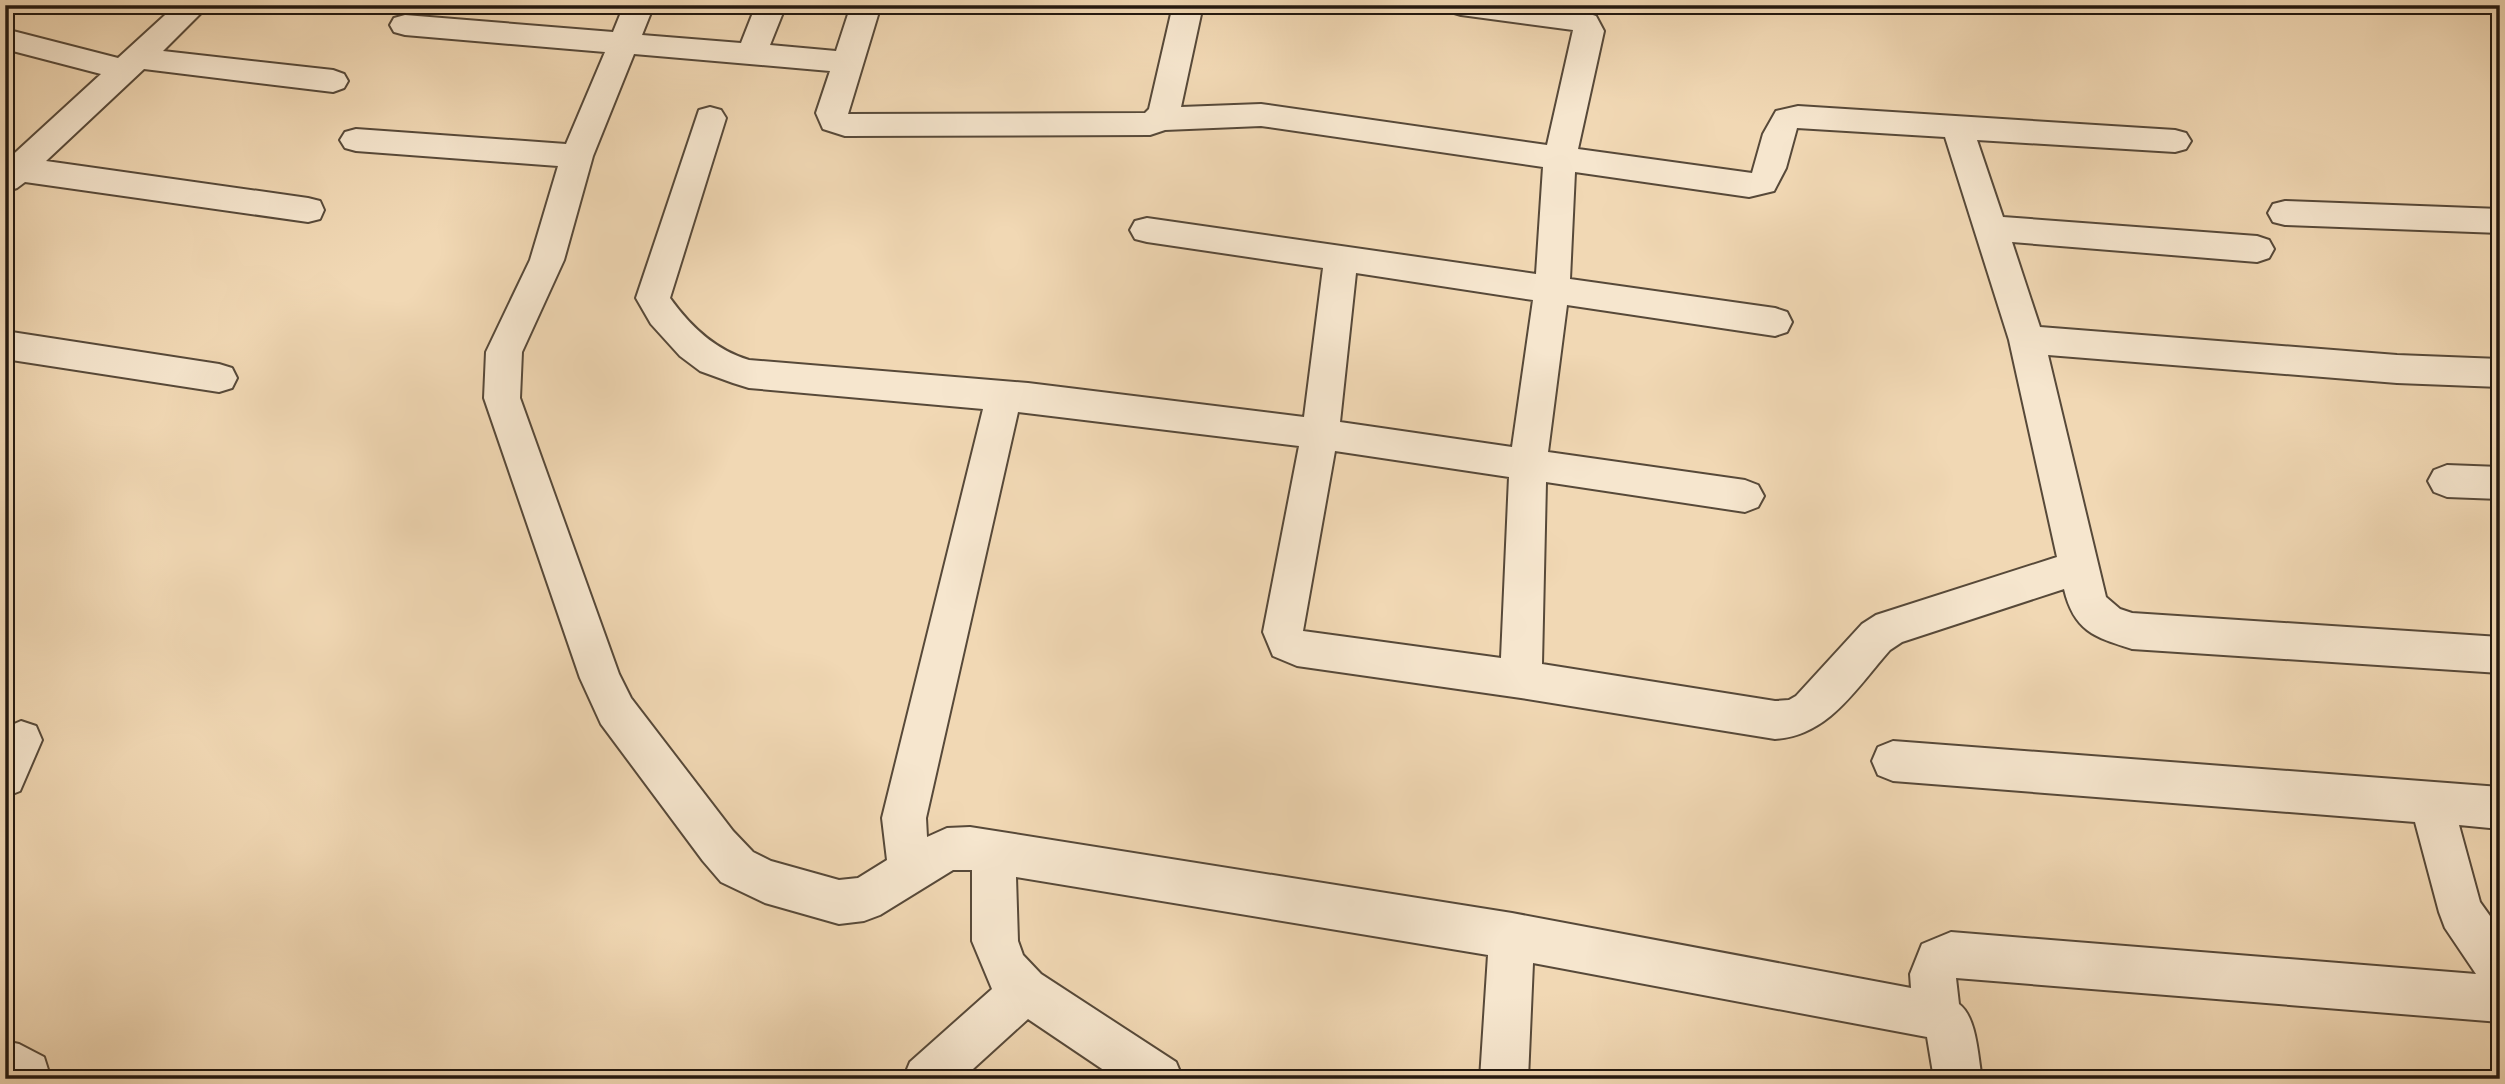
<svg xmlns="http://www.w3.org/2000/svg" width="2505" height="1084" font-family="Alegreya,serif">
	<rect width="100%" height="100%" fill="#f1d8b4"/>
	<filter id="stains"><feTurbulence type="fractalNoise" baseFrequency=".00286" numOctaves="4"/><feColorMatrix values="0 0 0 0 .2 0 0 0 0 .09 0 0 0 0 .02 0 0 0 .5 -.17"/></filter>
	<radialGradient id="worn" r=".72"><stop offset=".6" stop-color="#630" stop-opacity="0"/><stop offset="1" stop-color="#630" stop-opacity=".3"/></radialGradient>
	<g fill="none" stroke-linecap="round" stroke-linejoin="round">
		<g stroke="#574939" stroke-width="4">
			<path id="street" d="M176 5H209L163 51 333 70 344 74 348 81 344 88 333 92 144 69 46 161 308 198 320 201 324 210 320 219 308 222 25 182 17 188 5 192V162L101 74 5 49V29L118 58Z
				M624 5H654L642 35 741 43 756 5H786L770 45 836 51 851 5H881L848 114 1145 113 1149 109 1173 5H1203L1181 107 1261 104 1547 145 1573 30 1461 15 1451 12 1446 5C1496 5 1548 0 1596 16L1604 31 1578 149 1752 173 1763 134 1776 111 1798 106 2175 130 2186 133 2191 141 2186 149 2175 152 1977 140 2003 217 2257 236 2269 240 2274 249 2269 258 2257 262 2012 242 2040 327 2397 355 2500 359V387L2397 383 2048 355 2106 597 2120 609 2132 613 2500 637V673L2132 649C2094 637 2074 631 2064 589L1902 642 1890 650C1857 687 1829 736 1775 739L1521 698 1297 666 1273 656 1263 632 1299 446 1018 412 926 818 927 837 947 828 970 827 1512 913 1911 988 1910 974 1922 944 1951 932 2476 974 2445 928 2439 912 2415 822 1893 781 1878 775 1872 761 1878 747 1893 741 2500 787V829L2459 825 2480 902 2500 930V1022L1956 978 1959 1004C1977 1017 1978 1058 1982 1079H1934L1927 1037 1533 963 1528 1079H1480L1488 955 1016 877 1018 941 1023 955 1041 974 1176 1062 1183 1079H1117L1028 1019 962 1079H903L910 1062 992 989 972 941V870H953L880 915 864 921 839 924 765 903 721 882 703 861 601 724 580 678 484 398 486 352 530 260 558 166 356 151 345 148 340 140 345 132 356 129 566 144 605 52 405 35 394 32 390 25 394 18 405 15 613 32ZM634 54 830 71 816 113 823 129 845 136 1150 135 1165 130 1261 126 1543 167 1536 274 1147 218 1135 221 1130 230 1135 239 1147 242 1323 268 1304 417 1028 383 749 360C715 350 690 326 670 298L726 118 721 110 710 107 699 110 636 298 651 324 680 356 700 371 733 383 749 388 983 409 882 818 887 860 858 878 839 880 771 861 753 852 733 831 631 698 619 674 520 398 522 352 564 260 593 156ZM1797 128 1945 137 2009 340 2057 557 1876 615 1862 624 1796 696 1789 700 1775 701 1542 664 1546 482 1745 512 1758 507 1764 496 1758 485 1745 480 1548 452 1567 305 1775 336 1787 332 1792 322 1787 312 1775 308 1570 279 1575 172 1749 197 1774 191 1786 168ZM1356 273 1533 300 1512 447 1340 422ZM1335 451 1509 477 1501 658 1303 631Z
				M2285 201 2500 209V233L2285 225 2273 222 2268 213 2273 204Z
				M5 331 219 364 232 368 237 378 232 388 219 392 5 359Z
				M2447 465 2500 467V499L2447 497 2434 492 2428 481 2434 470Z
				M21 721 36 726 42 740 20 791 5 797V728Z
				M5 1041 19 1044 44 1057 51 1079H5Z"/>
		</g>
		<use href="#street" fill="#f6e6ce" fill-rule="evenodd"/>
		<path stroke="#241910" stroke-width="4.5" stroke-dasharray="10 10" stroke-linecap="butt" d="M2487 5 2500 9"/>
	</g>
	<rect width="2505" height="1084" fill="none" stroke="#f1d8b4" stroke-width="28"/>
	<rect x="7" y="7" width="2491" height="1070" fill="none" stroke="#241910" stroke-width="3.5"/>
	<rect x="14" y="14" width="2477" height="1056" fill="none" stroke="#241910" stroke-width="2"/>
	<rect width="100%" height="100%" filter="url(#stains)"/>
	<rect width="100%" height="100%" fill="url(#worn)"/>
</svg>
